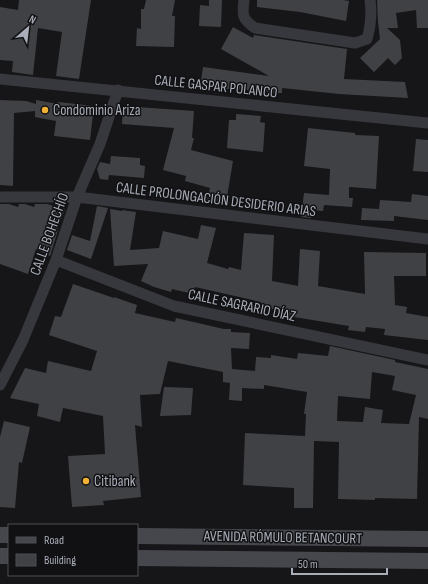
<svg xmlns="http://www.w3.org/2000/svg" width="428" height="584" font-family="'Sofia Sans Condensed',sans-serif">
	<rect width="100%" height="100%" fill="#161618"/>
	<path fill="#404145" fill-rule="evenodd" d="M19 0H91L79 79 56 76 62 32 38 28 33 75 12 72 13 61 0 60V7L18 10Z
		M146 0H175L172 16H175L174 47 136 46 137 28 141 29V9H144Z
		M209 0H222L221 27 199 26 200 5 209 6Z
		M257 0H343L349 1 346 21 300 12 257 7Z
		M377 0H428V28H417L416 10 396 13 398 28H387L400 40 402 58 395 65 388 58 374 72 360 58 380 39 378 22Z
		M233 27 253 38 254 35 347 49 344 79 405 82 408 98 339 94 282 88V93H267V91L226 89 227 84 201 81 203 67 269 76 221 49Z
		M0 100 26 101 36 104V100L58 104V102L94 106 90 140 54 136 56 121 35 117V111L14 113 13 186 0 185Z
		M123 106 194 111 192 138H194L191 150 233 161 226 203 207 200 210 188 185 181 186 176 163 170 174 128 122 124Z
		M236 114 261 116 260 122 265 123 263 152 227 148 229 120H236Z
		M308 128 355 133V135L379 136 376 189 349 187V198H353L352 207 324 205 323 211 312 210 311 218 301 217 304 193 329 195 330 169 304 166Z
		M416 139 428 140V172L413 171Z
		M111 156 140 158V165L145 166 144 178 109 175 108 180 100 179 97 169 100 162 110 164Z
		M412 194 428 196V220L394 216V221L361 220 362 208 379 209 380 200 411 202Z
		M0 204H9L18 207 19 204H25L34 207 35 204H47L65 209 57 230H58L50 256 36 249 28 274 0 264Z
		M97 206 108 208 91 259 67 250 72 235 90 241Z
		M110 209 122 211V210L136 212 130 250 159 248 163 231 198 239 201 225 216 228 207 263 228 269 229 267 241 270 244 233 274 235 272 281 298 286 300 249 320 251 318 286 365 294 364 252 426 253V276H394L395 305 407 307 406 313 428 317V340L384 335 385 329 366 327 365 332 348 330 349 326 288 316V313L260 306 261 302 195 287 193 294 172 289 171 292 154 287 141 281 148 264 114 266Z
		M73 284 114 298V297L137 305 135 313 175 322 176 318 224 329H231V332L250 333 249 349 231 348 232 369 255 371 256 357 271 358V355L297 359 298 353 328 356 330 346 395 360V362L428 369V419L419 417 417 499 375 498V500L338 499 339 442 314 441 313 508H294V488L243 485 245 433 305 436 306 414H304L307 392 264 385V389L242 388V401L229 400 230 383 223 382V372L168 361 160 394 140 395 142 427 135 425 141 497 103 501 104 505 72 507 68 456 105 454 103 416 63 408 60 422 37 416 39 404 10 398 25 368 46 373 48 361 91 371 97 351 49 335 55 316 61 317ZM372 372 395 376 392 390 416 395 409 424 381 423 383 410 365 407 363 422 337 421 338 396 370 399Z
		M164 387 193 388 191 415 160 416Z
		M4 421 30 427 22 463 19 462 15 508 0 507V437Z"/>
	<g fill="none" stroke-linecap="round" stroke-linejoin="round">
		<path stroke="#37383d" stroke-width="11" d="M244 0C242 15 242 19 255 28L355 43 367 39C371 25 372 14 370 0
			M0 79 428 123
			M0 197H77L428 239
			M56 260 174 306 428 360
			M0 385 23 340 56 260 77 197 100 144 118 90"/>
		<path stroke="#45474d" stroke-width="16" d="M0 535H9
			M137 536 428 539
			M0 556H9
			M137 558 428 561"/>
	</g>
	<g fill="#f2b134" stroke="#111113" stroke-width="1.5">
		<circle cx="45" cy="110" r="4"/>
		<circle cx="86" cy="481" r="4"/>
	</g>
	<g text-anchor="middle" stroke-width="3" stroke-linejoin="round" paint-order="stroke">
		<g font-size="15" fill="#a8adb8" stroke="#111113">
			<text transform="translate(216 86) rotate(6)" y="5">CALLE GASPAR POLANCO</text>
			<text transform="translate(216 199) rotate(7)" y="5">CALLE PROLONGACIÓN DESIDERIO ARIAS</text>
			<text transform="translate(49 234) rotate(-70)" y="5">CALLE BOHECHÍO</text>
			<text transform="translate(242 305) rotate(12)" y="5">CALLE SAGRARIO DÍAZ</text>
			<text transform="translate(283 537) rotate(1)" y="5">AVENIDA RÓMULO BETANCOURT</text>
		</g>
		<g font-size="15" fill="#a8adb8" stroke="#111113" text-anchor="start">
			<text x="53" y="115">Condominio Ariza</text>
			<text x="94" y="486">Citibank</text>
		</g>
	</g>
	<rect x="8" y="524" width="130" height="52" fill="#111113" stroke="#4d4f55"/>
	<rect x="16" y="537" width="20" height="6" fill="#45474d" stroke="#4d4f55"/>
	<text x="44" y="544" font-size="12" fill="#a8adb8">Road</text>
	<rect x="16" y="554" width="20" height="12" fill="#404145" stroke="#4d4f55"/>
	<text x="44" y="564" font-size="12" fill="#a8adb8">Building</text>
	<g transform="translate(28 28) rotate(28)" stroke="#111113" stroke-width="3" paint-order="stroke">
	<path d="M0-3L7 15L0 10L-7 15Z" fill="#a8adb8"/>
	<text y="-6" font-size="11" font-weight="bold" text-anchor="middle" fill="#a8adb8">N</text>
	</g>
	<path d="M292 568v6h95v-6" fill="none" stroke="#a8adb8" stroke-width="2"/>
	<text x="298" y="568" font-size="12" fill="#a8adb8" stroke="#111113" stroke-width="3" paint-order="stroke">50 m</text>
</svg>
